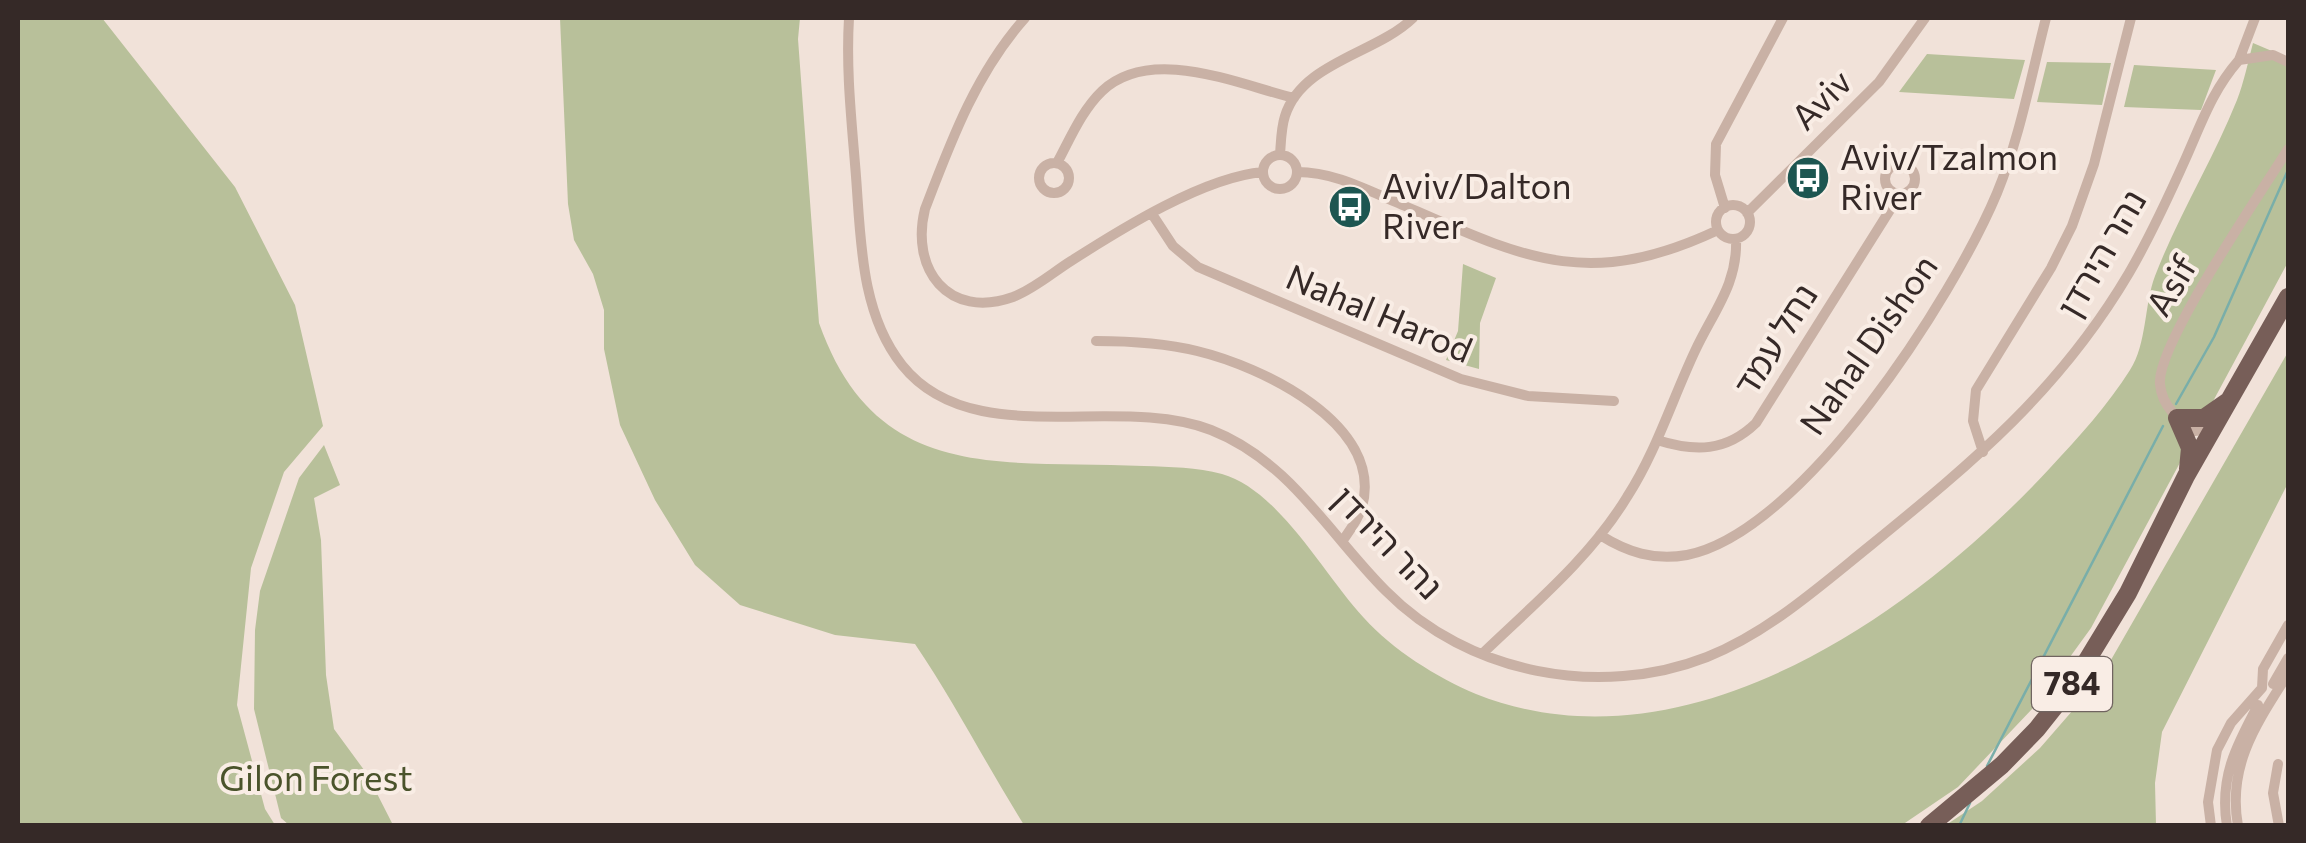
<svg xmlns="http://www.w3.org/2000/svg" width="2306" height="843" font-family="Commissioner,'Noto Sans Hebrew',sans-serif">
	<rect width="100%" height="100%" fill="#f1e2d9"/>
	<path fill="#b8c09a" d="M18 18H102L235 187 295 305 323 426 284 472 251 568 237 705 265 809 275 825H18Z
		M560 18H800L798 39 819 323C877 487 1004 459 1144 466 1170 467 1197 467 1222 474 1279 490 1324 575 1364 618 1393 650 1436 677 1476 694 1685 777 1915 614 2050 468 2078 438 2108 405 2130 370 2147 344 2144 305 2155 276 2178 216 2213 160 2237 100 2244 82 2248 62 2253 43L2286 57 2288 55V262L2091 628 2033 708 1958 787 1902 825H1024C987 766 955 703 915 644L835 635 740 605 695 565 655 500 620 425 604 349V310L593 274 574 240 568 204Z
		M1927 54 2025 60 2014 99 1899 92Z
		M2047 62 2111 63 2102 105 2037 102Z
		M2134 65 2216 70 2201 110 2124 107Z
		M1463 264 1496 278 1480 323 1479 369 1446 360 1458 331Z
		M2288 352V483L2162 732 2155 783 2156 825H1946L1982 801 2040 748 2100 679Z
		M324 445 340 485 314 498 321 540 326 675 334 729 367 774 393 825H289L281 818 254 709 255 630 260 591 299 478Z"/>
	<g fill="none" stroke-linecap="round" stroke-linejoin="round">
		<path stroke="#79aea9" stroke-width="2.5" d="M2176 404 2214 337 2288 170
			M1987 766 2163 426
			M1959 826 1970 803"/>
		<path stroke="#c9b1a5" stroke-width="10" d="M849 18C846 67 851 115 855 164 861 230 858 310 902 365 972 453 1116 393 1211 430 1290 461 1329 534 1386 591 1468 674 1600 699 1707 657 1769 632 1820 586 1871 545 1974 461 2060 390 2129 273 2150 237 2168 198 2185 160 2202 122 2212 91 2239 60L2273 55 2288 62
			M1025 18C976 73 951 141 925 209 910 269 948 320 1013 297 1034 289 1052 273 1071 261 1121 229 1204 177 1263 172
			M2239 60 2255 18
			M1280 155C1281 142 1281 128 1285 116 1302 62 1376 54 1413 18
			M1263 172a17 17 0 1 1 34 0a17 17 0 1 1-34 0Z
			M1039 178a15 15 0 1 1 30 0a15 15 0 1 1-30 0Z
			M1057 163C1070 139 1082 110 1102 91 1151 45 1237 84 1294 98
			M1885 179a15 15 0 1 1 30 0a15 15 0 1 1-30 0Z
			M1297 172C1334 172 1365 189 1398 203 1522 257 1586 292 1718 230
			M1716 222a17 17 0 1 1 34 0a17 17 0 1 1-34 0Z
			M1725 208 1715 175 1716 144 1783 18
			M1747 213 1879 82 1925 18
			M1152 214 1173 246 1198 267 1461 379 1528 396 1614 401
			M1096 341C1130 341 1164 343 1197 351 1260 366 1385 424 1362 507 1358 520 1350 530 1343 540
			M2211 429 2195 431C2178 419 2162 407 2160 384 2156 345 2263 190 2288 149
			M1657 440C1695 452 1726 452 1756 423L1900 194
			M1983 452 1973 421 1976 390 2051 268 2072 226 2094 164 2131 18
			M1600 535C1627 552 1654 561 1687 555 1803 532 1953 298 1997 193 2020 137 2031 76 2046 18
			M1482 654C1533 605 1590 558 1627 497 1656 452 1672 400 1695 351 1713 312 1738 284 1736 239
			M2273 684 2288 658
			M2278 764 2273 793 2279 826
			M2211 826 2208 802 2217 750 2231 723 2262 688 2263 669 2288 625
			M2227 826C2219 778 2236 746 2258 705
			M2238 826C2227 765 2257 723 2288 674"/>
		<path stroke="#775e58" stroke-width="18" d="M2177 418 2190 448 2188 469
			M2177 418H2204L2227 402
			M1929 826 2002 765 2037 729 2072 685 2128 593 2186 476 2288 297"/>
	</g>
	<defs>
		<g id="bus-disc" transform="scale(2.25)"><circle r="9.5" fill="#1d5651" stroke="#f9ede5"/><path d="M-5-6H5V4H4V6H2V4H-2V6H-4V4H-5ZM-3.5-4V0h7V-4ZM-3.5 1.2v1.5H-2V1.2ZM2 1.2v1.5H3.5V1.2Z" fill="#fff"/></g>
	</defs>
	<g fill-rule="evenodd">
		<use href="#bus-disc" x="1808" y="178"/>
		<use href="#bus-disc" x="1350" y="207"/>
	</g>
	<g text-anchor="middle" stroke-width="8" stroke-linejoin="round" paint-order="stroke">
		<rect fill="#f9ede5" stroke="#706460" stroke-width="2.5" x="2032" y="657" width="80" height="54" rx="8"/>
		<g font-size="32" font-weight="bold" fill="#352927">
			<text x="2072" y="695">784</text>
		</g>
		<g font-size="35" fill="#352927" stroke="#f9ede5">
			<text transform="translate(1822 100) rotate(-45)" y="12">Aviv</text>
			<text transform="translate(2102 254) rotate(-60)" y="12">נהר הירדן</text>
			<text transform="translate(2172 286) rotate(-59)" y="12">Asif</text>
			<text transform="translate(1379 314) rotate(23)" y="12">Nahal Harod</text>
			<text transform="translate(1776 340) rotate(-58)" y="12">נחל עמד</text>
			<text transform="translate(1869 345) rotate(-55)" y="12">Nahal Dishon</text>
			<text transform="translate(1387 543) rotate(46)" y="12">נהר הירדן</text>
		</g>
		<g font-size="35" fill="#352927" stroke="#f9ede5" text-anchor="start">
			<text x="1840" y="170">Aviv/Tzalmon<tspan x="1840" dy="40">River</tspan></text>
			<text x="1382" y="199">Aviv/Dalton<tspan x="1382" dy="40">River</tspan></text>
		</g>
		<g font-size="35" fill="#4a532b" stroke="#f9ede5">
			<text x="316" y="791">Gilon Forest</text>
		</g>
	</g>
	<rect width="2306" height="843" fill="none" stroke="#352927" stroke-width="40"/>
</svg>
